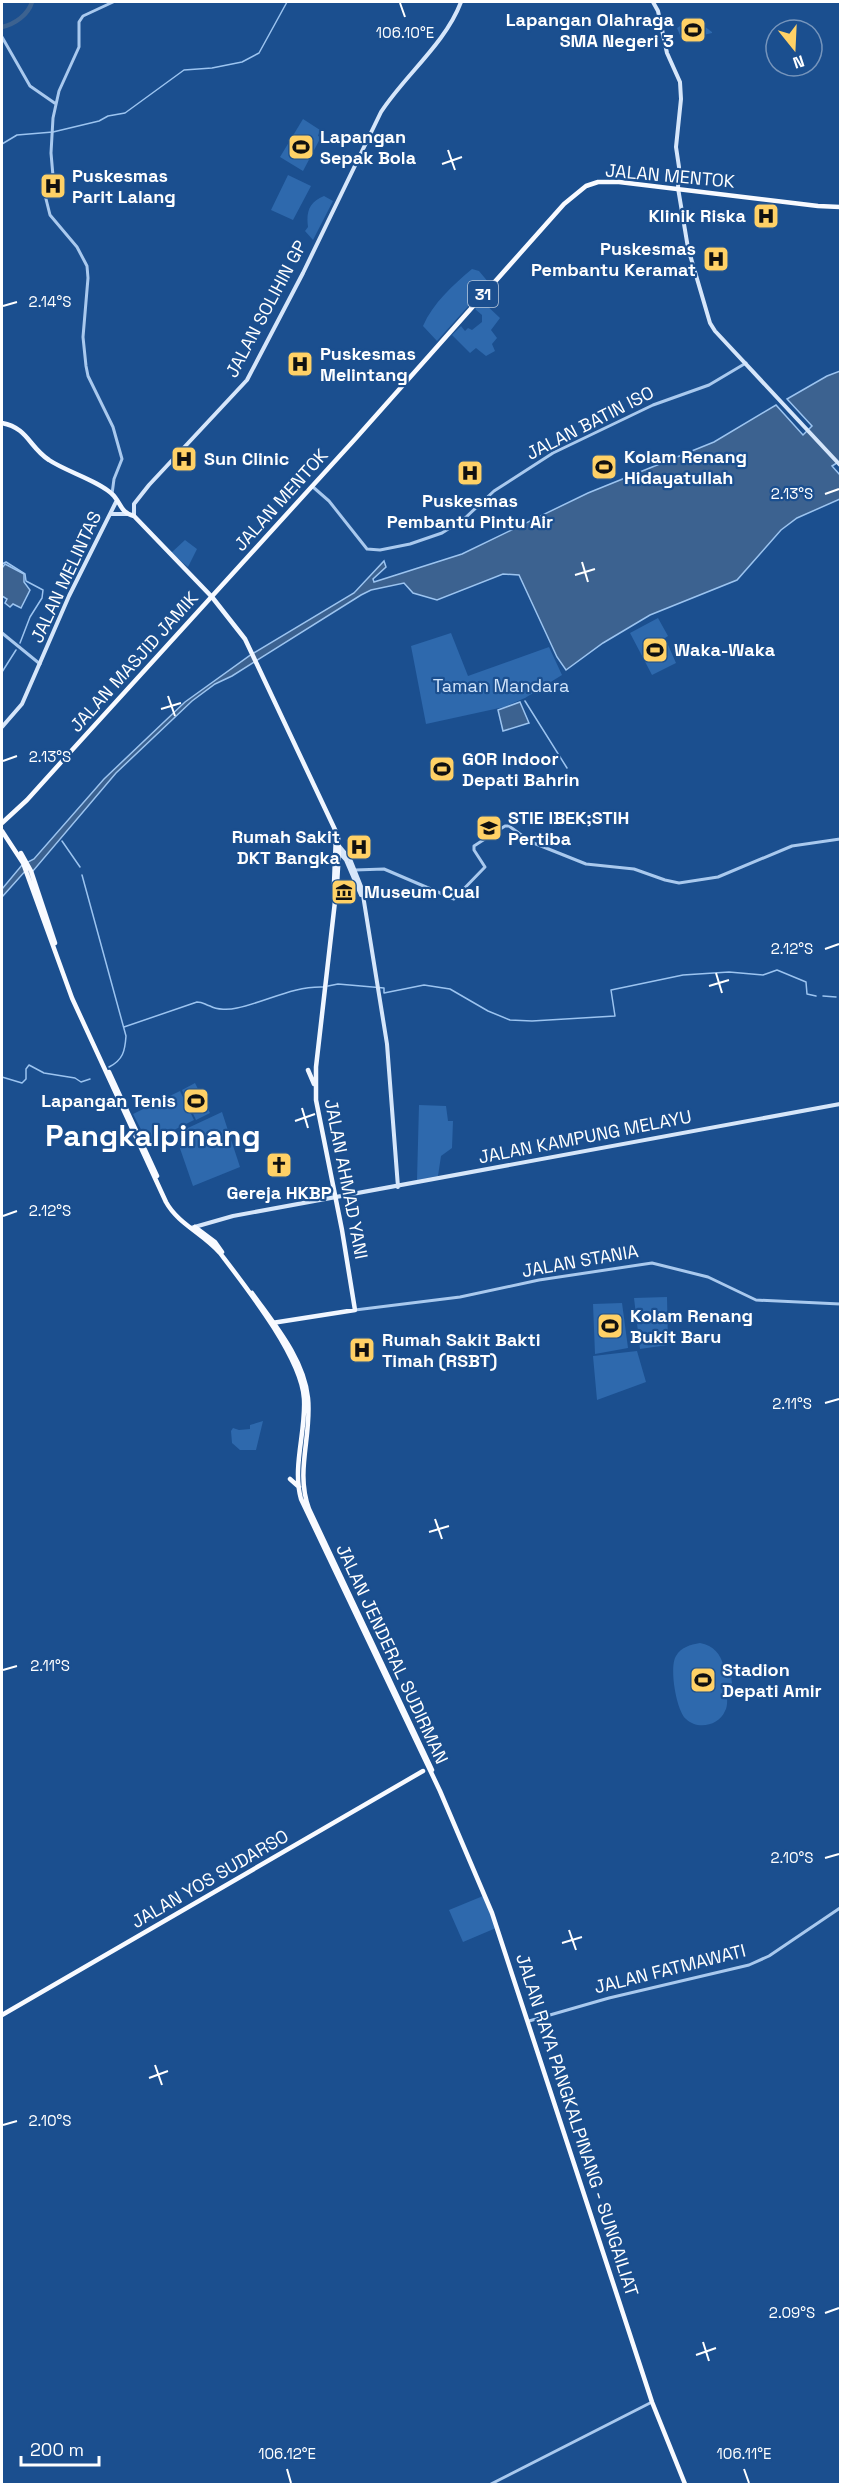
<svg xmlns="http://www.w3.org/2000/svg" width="842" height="2486" font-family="'Space Grotesk',sans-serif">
	<rect width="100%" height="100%" fill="#1b4f8f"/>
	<path fill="#2e69ad" d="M693 18 712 32V33L682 40 677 28Z
		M303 119 320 130 318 136 321 137 303 171 280 157Z
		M288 175 311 186 293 220 271 210Z
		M324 196 333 201 313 240 305 231 308 227C306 212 309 202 324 196Z
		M472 269 479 271 489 283 437 341 423 326C433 303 453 285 472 269Z
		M482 301 500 318 491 330 497 338 492 344 495 351 486 356 476 348 470 353 452 335 461 326 465 331 468 328 472 330 482 322V315L475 309Z
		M185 540 197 549 188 567 171 553Z
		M658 618 668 636 665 638 676 663 652 675 630 633Z
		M451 633 468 676 549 647 562 675 525 698 504 707 426 724 411 646Z
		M195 1083 210 1113 196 1120 182 1090Z
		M180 1091 194 1120 148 1143 133 1114Z
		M419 1105 446 1106 448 1121H453L452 1148 441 1156 438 1176 417 1180Z
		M222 1112 240 1167 193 1186 175 1134Z
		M667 1297 668 1345 640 1349 634 1298Z
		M622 1303 628 1348 595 1354 593 1304Z
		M637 1351 646 1382 597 1400 593 1356Z
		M263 1421 256 1450H240L232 1443 231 1431 233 1428 239 1430 250 1429V1425Z
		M700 1643C714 1646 720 1653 724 1667L730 1666 733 1692 727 1693C727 1699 728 1706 725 1711 719 1726 697 1730 686 1719 676 1710 669 1667 676 1656 681 1647 690 1645 700 1643Z
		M483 1896 496 1928 463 1942 449 1910Z"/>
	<path fill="#3c6290" stroke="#9cc4f0" stroke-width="1.5" d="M840 371V461L832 466 840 475V499L797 518 781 530 737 580 650 615 603 643 566 670 557 657 519 575 503 574 437 600 413 593 404 583 371 590 361 595 232 676 215 684 192 701 116 773 33 871 27 869 2 897V889L22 865 34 859 104 779 185 702 252 654 354 593 384 561 386 567 373 579 374 582 462 554 588 493 714 442 776 405 803 435 812 426 787 399 827 376Z
		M5 564 24 574V582L30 590 21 608 13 604 10 607 5 603 7 599 2 596V568Z
		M520 702 529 723 503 731 498 710Z"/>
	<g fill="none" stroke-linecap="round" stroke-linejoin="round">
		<path stroke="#9cc4f0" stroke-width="1.5" d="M2 144 17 135 53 132 99 121 108 116 125 113 184 70 212 68 242 62 259 53 287 2
			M2 564 6 562 25 574 26 581 43 590 42 598 30 617 20 643
			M2 672 16 650
			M525 701 567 768
			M62 841 80 867
			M82 875 126 1036C125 1051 123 1060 109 1067
			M328 986 338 984 384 988V993L424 985 450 989 488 1011 510 1020 532 1021 615 1016 611 990 683 975 729 972 763 975 777 970 806 982 807 994 816 996
			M823 996 836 997
			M124 1027 197 1002C203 1002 204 1004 210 1006 217 1010 229 1010 237 1008 266 1002 293 986 323 987
			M2 1077 22 1083 26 1079V1069L29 1065 44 1073 75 1078 81 1082 90 1079"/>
		<path stroke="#3c6290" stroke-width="4.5" d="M2 27C15 24 28 15 32 2"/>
		<path stroke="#a9c9ee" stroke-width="3" d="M2 37 30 86 56 104
			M313 487 329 501 367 549 380 550 410 544 442 533 464 519 494 491 553 453 653 405 709 385 746 363
			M112 494 114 479 122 459 113 427 88 376 86 366 83 337 88 278 87 266 77 247 50 215 45 195 53 176 51 153 53 118 59 91 79 47V22L83 16 113 2
			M2 633 40 664
			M355 870 384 869 454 899 485 867 474 850V846L505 826H509L531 842 586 864 634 869 665 880 679 883 718 877 792 846 840 839
			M355 1310 460 1297 539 1280 652 1263 708 1277 756 1300 840 1304
			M529 2021 609 1998 749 1965 769 1956 840 1908
			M491 2484 652 2402"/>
		<path stroke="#d6e6fa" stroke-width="4" d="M653 2 658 11 667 53 680 82 681 99 676 147 679 167 678 188 688 248 710 323 715 331 840 465
			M110 514H127
			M134 516V504L149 485 247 380 303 273 381 112C405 75 445 44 461 2
			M2 727 22 704 69 596 116 502
			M339 846 350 859 362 889 387 1044 398 1187
			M337 850 346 860 361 895
			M191 1228 233 1216 840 1104"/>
		<path stroke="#f0f6ff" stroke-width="4.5" d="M2 423C28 428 29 447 49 460 65 471 99 481 112 494 121 502 120 513 134 516L212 597 245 639 338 836 339 851 337 884 316 1067V1100L342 1230 355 1310 272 1323
			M334 884 336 834
			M308 1070 314 1084"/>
		<path stroke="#f8faff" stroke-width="4.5" d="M2 823 27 800 73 749 356 438 564 204 586 186 598 182H619L818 206 840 207
			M2 831 23 863 72 998 166 1202C178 1224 204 1234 220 1253 246 1287 302 1358 304 1399 306 1432 292 1467 301 1499L440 1791 492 1913 652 2402 685 2484
			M21 853 31 871 55 943
			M109 1072 157 1176
			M195 1227 215 1242 222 1252
			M252 1293C274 1324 304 1359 308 1398 312 1436 295 1471 309 1509L432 1770
			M290 1479 299 1487
			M2 2015 423 1771"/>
	</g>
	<path fill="none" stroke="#fff" stroke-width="2" d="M400 3 405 17M448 150 455 170M442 164 462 157M3 306 17 302M825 494 839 489M582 562 588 582M575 575 595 569M168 696 175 716M161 709 181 703M3 761 17 756M825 949 839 944M716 973 722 993M709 986 729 980M302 1108 308 1128M295 1121 315 1114M3 1216 17 1211M825 1403 839 1399M435 1519 442 1539M429 1532 449 1526M3 1670 17 1666M825 1858 839 1854M569 1930 576 1950M562 1943 582 1937M155 2065 162 2085M149 2078 168 2071M3 2125 17 2121M825 2313 839 2308M703 2342 709 2361M696 2355 716 2348M287 2469 291 2483M744 2469 749 2483"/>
	<defs>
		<g id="stadium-square" transform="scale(1.35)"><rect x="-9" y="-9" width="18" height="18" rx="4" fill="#ffd166" stroke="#1b4f8f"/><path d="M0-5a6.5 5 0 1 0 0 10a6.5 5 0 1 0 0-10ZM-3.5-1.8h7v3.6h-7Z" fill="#111"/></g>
		<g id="hospital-square" transform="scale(1.35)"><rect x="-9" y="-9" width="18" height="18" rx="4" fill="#ffd166" stroke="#1b4f8f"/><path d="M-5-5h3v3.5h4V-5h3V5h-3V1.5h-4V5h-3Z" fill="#111"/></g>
		<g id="university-square" transform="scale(1.35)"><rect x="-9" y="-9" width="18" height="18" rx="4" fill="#ffd166" stroke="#1b4f8f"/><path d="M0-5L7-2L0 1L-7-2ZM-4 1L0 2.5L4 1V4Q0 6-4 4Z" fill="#111"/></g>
		<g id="museum-square" transform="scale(1.35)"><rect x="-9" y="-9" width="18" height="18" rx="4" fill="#ffd166" stroke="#1b4f8f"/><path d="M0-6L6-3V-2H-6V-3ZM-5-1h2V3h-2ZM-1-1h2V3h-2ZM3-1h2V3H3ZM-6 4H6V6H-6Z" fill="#111"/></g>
		<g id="church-square" transform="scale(1.35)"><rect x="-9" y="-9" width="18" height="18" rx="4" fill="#ffd166" stroke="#1b4f8f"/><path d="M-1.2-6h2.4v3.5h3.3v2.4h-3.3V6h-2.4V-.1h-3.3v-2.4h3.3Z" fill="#111"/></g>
	</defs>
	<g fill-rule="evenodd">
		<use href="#stadium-square" x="693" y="30"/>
		<use href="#stadium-square" x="301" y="147"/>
		<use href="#hospital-square" x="53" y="186"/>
		<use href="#hospital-square" x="766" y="216"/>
		<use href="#hospital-square" x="716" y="259"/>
		<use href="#hospital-square" x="300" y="364"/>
		<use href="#hospital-square" x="184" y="459"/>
		<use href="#stadium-square" x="604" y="467"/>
		<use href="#hospital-square" x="470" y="473"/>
		<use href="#stadium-square" x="655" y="650"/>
		<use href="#stadium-square" x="442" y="769"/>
		<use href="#university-square" x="489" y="828"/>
		<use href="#hospital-square" x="359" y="847"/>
		<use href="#museum-square" x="344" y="892"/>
		<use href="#stadium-square" x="196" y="1101"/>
		<use href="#church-square" x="279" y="1165"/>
		<use href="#stadium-square" x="610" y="1326"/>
		<use href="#hospital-square" x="362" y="1350"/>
		<use href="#stadium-square" x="703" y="1680"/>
	</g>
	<g text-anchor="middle" stroke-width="4.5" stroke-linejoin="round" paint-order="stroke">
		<rect fill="#1b4f8f" stroke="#bbcadd" stroke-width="1.5" x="468" y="281" width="30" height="26" rx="4.5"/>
		<g font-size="16" font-weight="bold" fill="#fff">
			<text x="483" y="300">31</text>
		</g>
		<g font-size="18" font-weight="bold" fill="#fff" stroke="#1b4f8f" text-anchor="start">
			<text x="674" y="26" text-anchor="end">Lapangan Olahraga<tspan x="674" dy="21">SMA Negeri 3</tspan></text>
			<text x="320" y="143">Lapangan<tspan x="320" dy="21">Sepak Bola</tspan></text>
			<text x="72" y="182">Puskesmas<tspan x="72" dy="21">Parit Lalang</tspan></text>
			<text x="746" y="222" text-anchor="end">Klinik Riska</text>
			<text x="696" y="255" text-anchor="end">Puskesmas<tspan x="696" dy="21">Pembantu Keramat</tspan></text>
			<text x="320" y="360">Puskesmas<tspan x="320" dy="21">Melintang</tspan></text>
			<text x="624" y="463">Kolam Renang<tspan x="624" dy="21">Hidayatullah</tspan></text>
			<text x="204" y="465">Sun Clinic</text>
			<text x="470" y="507" text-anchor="middle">Puskesmas<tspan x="470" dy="21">Pembantu Pintu Air</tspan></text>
			<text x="674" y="656">Waka-Waka</text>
			<text x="462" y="765">GOR Indoor<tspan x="462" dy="21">Depati Bahrin</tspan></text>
			<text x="508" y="824">STIE IBEK;STIH<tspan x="508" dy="21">Pertiba</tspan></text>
			<text x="340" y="843" text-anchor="end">Rumah Sakit<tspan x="340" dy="21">DKT Bangka</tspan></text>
			<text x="364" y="898">Museum Cual</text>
			<text x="176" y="1107" text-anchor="end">Lapangan Tenis</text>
			<text x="279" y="1199" text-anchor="middle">Gereja HKBP</text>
			<text x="630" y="1322">Kolam Renang<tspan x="630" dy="21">Bukit Baru</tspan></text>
			<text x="382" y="1346">Rumah Sakit Bakti<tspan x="382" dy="21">Timah (RSBT)</tspan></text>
			<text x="722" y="1676">Stadion<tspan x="722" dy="21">Depati Amir</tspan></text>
		</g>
		<g font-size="18" fill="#fff" stroke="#1b4f8f">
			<text transform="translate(670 176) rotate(5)" y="6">JALAN MENTOK</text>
			<text transform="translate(266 309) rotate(-62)" y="6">JALAN SOLIHIN GP</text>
			<text transform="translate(590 423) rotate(-27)" y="6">JALAN BATIN ISO</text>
			<text transform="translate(281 500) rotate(-48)" y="6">JALAN MENTOK</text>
			<text transform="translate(66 577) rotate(-65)" y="6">JALAN MELINTAS</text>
			<text transform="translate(134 662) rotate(-48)" y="6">JALAN MASJID JAMIK</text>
			<text transform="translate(585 1137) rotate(-11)" y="6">JALAN KAMPUNG MELAYU</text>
			<text transform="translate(346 1179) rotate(79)" y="6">JALAN AHMAD YANI</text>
			<text transform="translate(580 1261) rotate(-10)" y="6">JALAN STANIA</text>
			<text transform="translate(392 1654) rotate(65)" y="6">JALAN JENDERAL SUDIRMAN</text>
			<text transform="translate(210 1879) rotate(-30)" y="6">JALAN YOS SUDARSO</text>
			<text transform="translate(670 1969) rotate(-14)" y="6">JALAN FATMAWATI</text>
			<text transform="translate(577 2125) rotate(72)" y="6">JALAN RAYA PANGKALPINANG - SUNGAILIAT</text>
		</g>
		<g font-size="18" fill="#cfe3fa" stroke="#1b4f8f">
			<text x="501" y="692">Taman Mandara</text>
		</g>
		<g font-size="30" font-weight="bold" fill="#fff" stroke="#1b4f8f">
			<text x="153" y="1146">Pangkalpinang</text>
		</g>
	</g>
	<g font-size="15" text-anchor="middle" fill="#fff" stroke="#1b4f8f" stroke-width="4.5" stroke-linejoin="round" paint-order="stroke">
		<text x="405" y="38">106.10°E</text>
		<text x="50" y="307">2.14°S</text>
		<text x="792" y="499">2.13°S</text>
		<text x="50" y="762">2.13°S</text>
		<text x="792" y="954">2.12°S</text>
		<text x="50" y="1216">2.12°S</text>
		<text x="792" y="1409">2.11°S</text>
		<text x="50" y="1671">2.11°S</text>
		<text x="792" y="1863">2.10°S</text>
		<text x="50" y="2126">2.10°S</text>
		<text x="792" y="2318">2.09°S</text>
		<text x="287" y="2459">106.12°E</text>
		<text x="744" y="2459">106.11°E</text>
	</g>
	<rect width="842" height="2486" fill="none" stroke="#ffffff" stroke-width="6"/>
	<g transform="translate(794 48) rotate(162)"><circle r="28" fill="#1b4f8f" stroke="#7695bc" stroke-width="1.5"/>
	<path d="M0-4.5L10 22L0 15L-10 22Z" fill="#ffd166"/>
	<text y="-9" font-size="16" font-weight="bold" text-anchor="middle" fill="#ffffff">N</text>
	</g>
	<path d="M21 2456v9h78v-9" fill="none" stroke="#ffffff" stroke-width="3"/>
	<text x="30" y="2456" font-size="18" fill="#ffffff" stroke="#1b4f8f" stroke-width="4.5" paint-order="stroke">200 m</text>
</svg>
